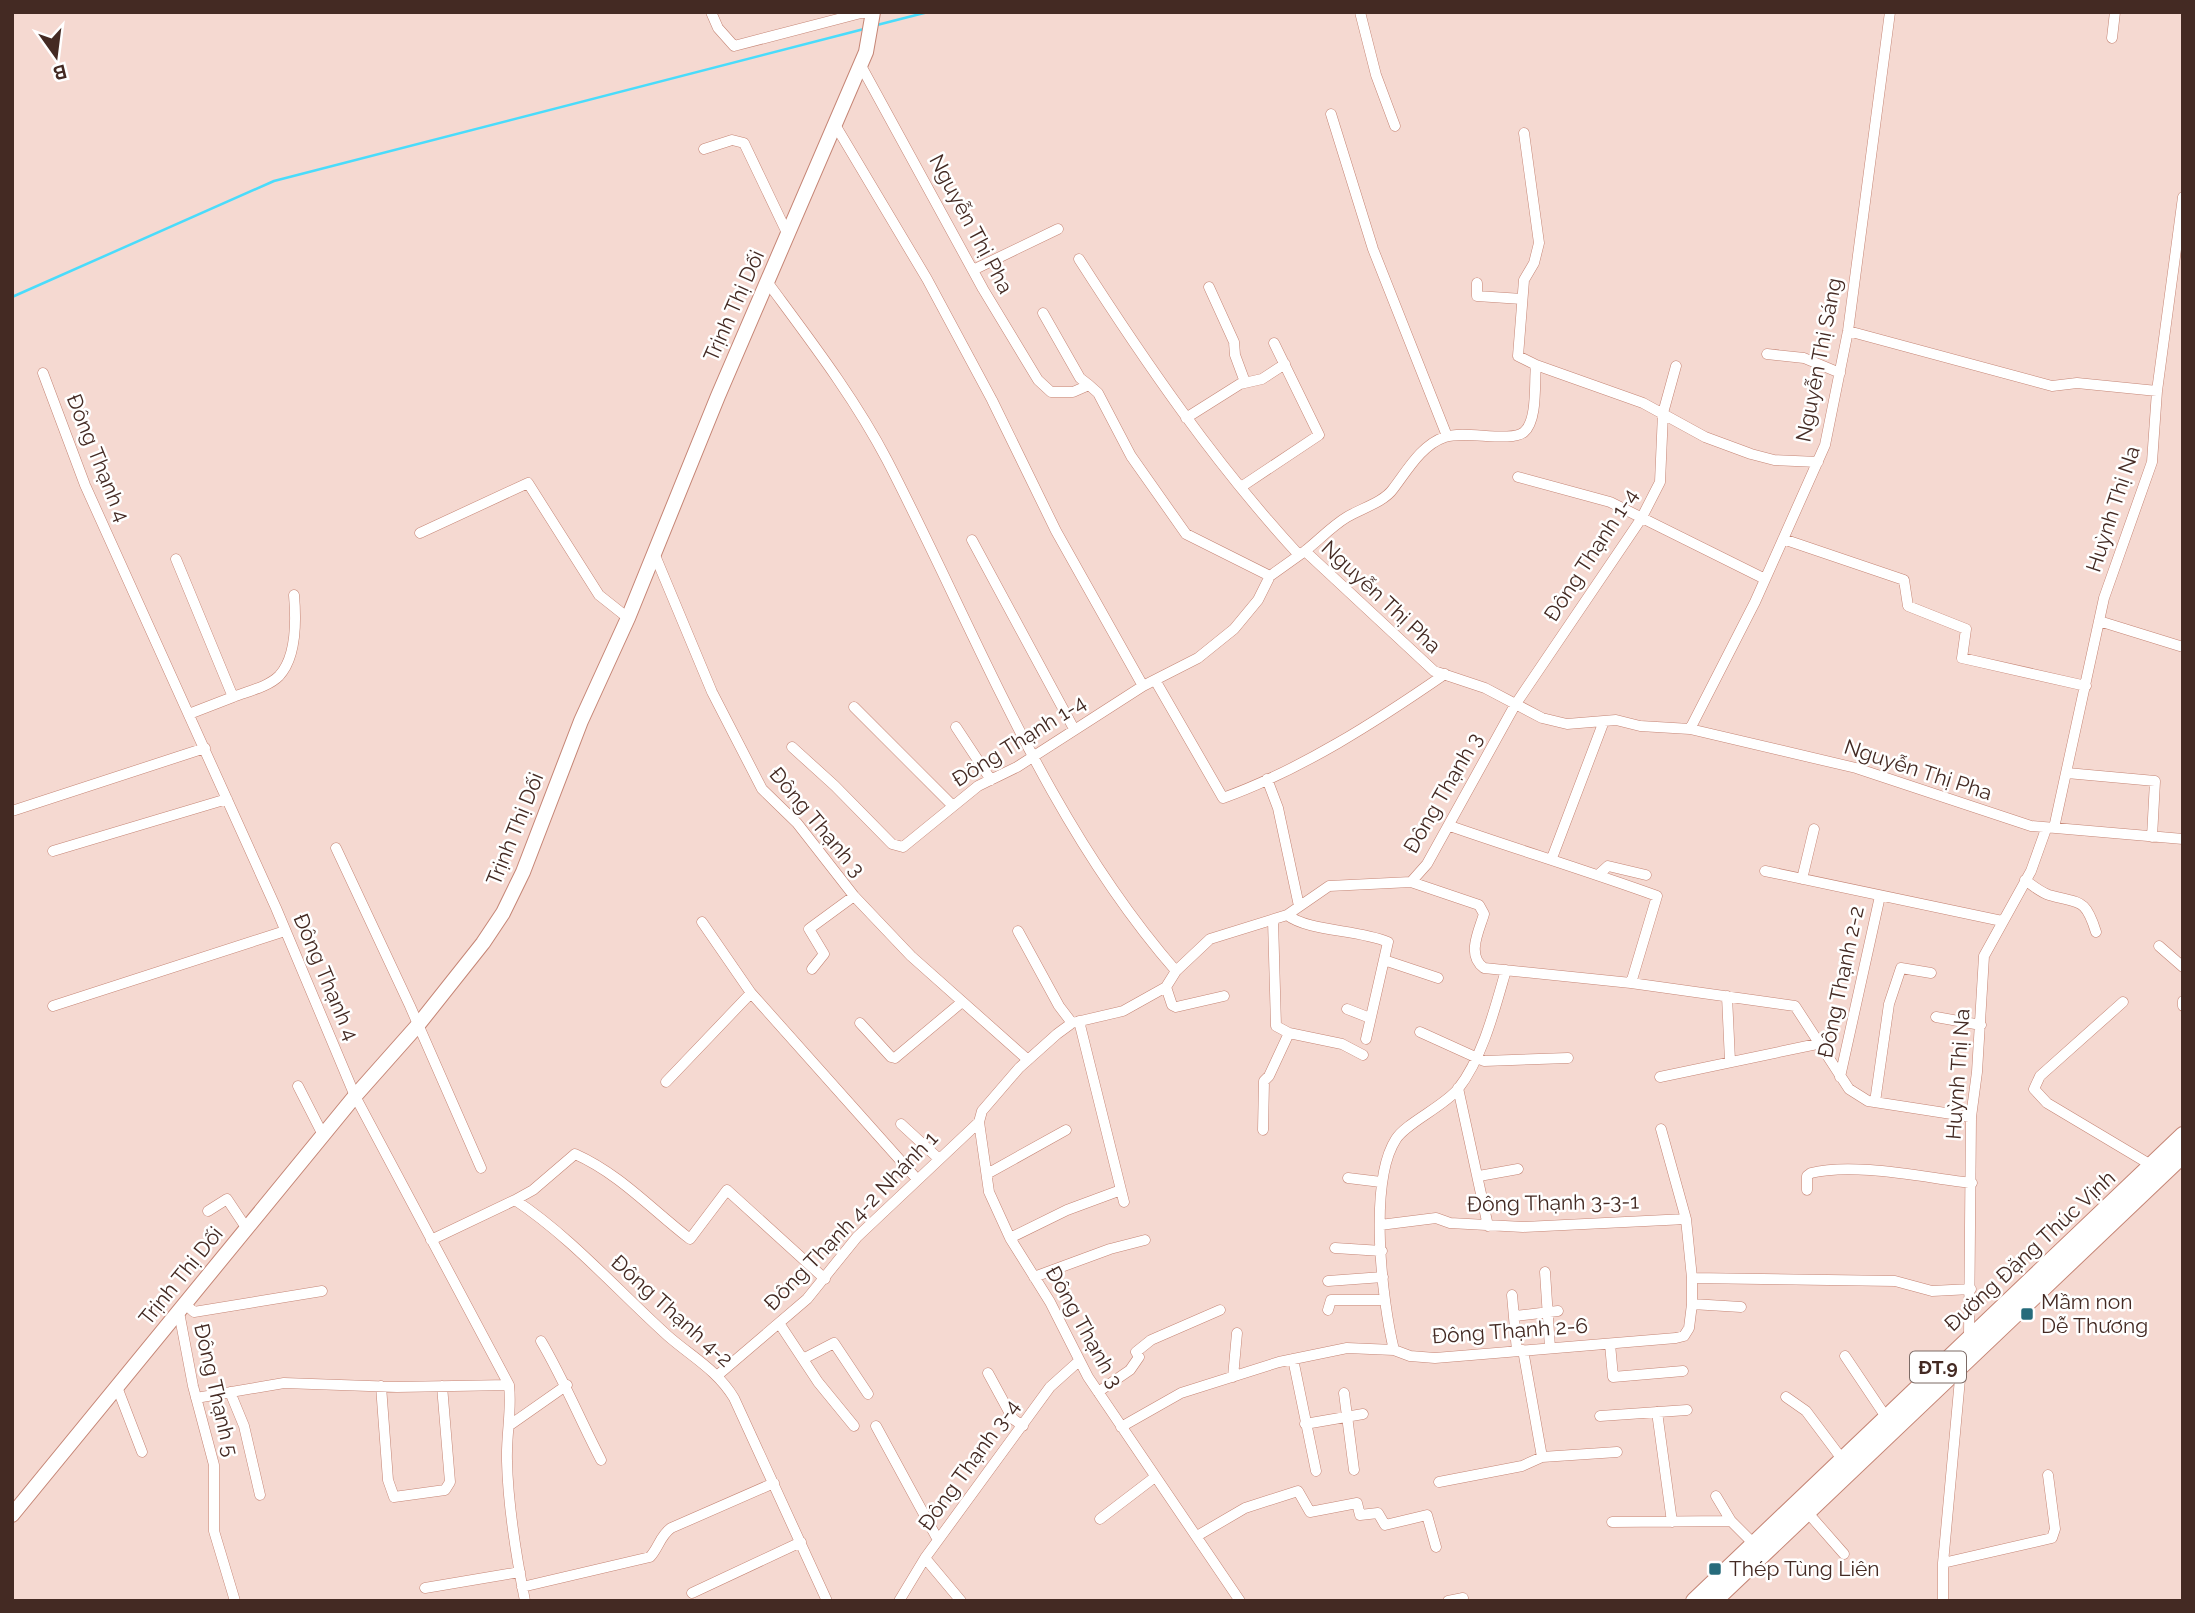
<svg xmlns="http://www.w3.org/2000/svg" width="2195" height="1613" font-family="Raleway,sans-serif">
	<rect width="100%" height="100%" fill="#f5d9d1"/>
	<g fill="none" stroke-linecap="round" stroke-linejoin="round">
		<path stroke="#4adcfb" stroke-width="2.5" d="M877 25 928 12
			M12 297 274 181 864 29"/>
		<g stroke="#c58575" stroke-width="11">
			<path id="street" d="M711 12 718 28 734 46 861 13H873
				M1360 12 1376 75 1395 126
				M2112 38 2115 12
				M860 64 983 289 1038 380 1051 392H1073L1089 385 1098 393 1131 456 1186 534 1270 576 1305 551 1434 671 1485 688 1542 718 1567 724 1616 720 1640 726 1690 729 1856 768 2031 826 2183 839
				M1331 114 1373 249 1447 436
				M834 123 927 279 992 400 1056 531 1143 686
				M1524 133 1539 243 1534 263 1524 280 1518 356 1536 365
				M704 149 732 140 744 143 788 235
				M1079 259C1145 362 1215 464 1299 555
				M973 270 1058 229
				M768 283C810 340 854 397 887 460 977 634 1046 822 1176 971
				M1477 283V296L1522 299
				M1209 287 1234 342 1235 355 1245 382
				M1043 313 1080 378 1089 385
				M1848 331 2052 386 2077 383 2157 391
				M1767 354 1804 358 1840 373
				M43 373 85 485 276 908 355 1096 509 1385C512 1411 506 1435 507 1461 508 1507 516 1555 525 1601
				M1186 418 1240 384 1262 379 1285 364
				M1518 477 1610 502 1765 579
				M1241 487 1319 435 1274 343
				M420 533 528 483 599 595 628 618
				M1783 539 1904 580 1908 606 1966 629 1962 658 2086 686
				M972 540 1074 729
				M1305 551C1319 540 1332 526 1347 517 1360 509 1384 502 1393 489 1407 471 1421 445 1445 437 1465 430 1511 443 1524 432 1538 420 1534 382 1536 365L1643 403 1705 437 1751 454 1774 460 1818 462
				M654 553 712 692 762 789 797 823 854 896 911 956 1028 1060
				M176 559 233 697 189 714
				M2099 621 2183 647
				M1155 680 1223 798C1301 770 1377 721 1445 674
				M233 697C248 691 268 687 279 676 297 657 296 618 294 595
				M854 707 953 806
				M956 727 991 780
				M1690 729 1755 602 1825 445 1848 331 1890 12
				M792 747 835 786 892 844 903 847 978 786 1017 767 1143 686 1198 658 1234 629 1258 600 1270 576
				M2067 773 2155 781 2152 837
				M1267 779 1278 808 1299 906
				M12 811 205 748
				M1450 826C1519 850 1588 871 1657 896L1631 983
				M2054 828 2104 598 2152 462 2157 391 2183 197
				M336 848 410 1006 481 1168
				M53 851 227 799
				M1552 858 1604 721
				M1765 871 2002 921
				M1598 875 1608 866 1646 875
				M1802 879 1814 829
				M2025 880C2032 885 2040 892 2049 895 2080 904 2085 897 2096 932
				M1411 882 1479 905 1484 914C1479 931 1466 955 1484 968L1631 983 1795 1006 1849 1089 1868 1101 1971 1117
				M1287 915C1310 932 1357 929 1388 942L1366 1039
				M1273 920 1276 1026 1289 1033 1342 1044 1363 1055
				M702 922 751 993 916 1178
				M1018 931 1059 1006 1072 1023
				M2159 946 2183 967
				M1384 960 1438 978
				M812 969 824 954 809 929 854 896
				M1506 970C1495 1008 1483 1057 1458 1089 1443 1107 1406 1123 1396 1139 1368 1182 1382 1301 1394 1350L1410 1356 1435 1358 1676 1338 1684 1336 1689 1328 1692 1304V1278
				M1166 987 1172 1005 1176 1007 1224 996
				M1727 996 1730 1061
				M2183 1001V1006
				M2123 1002 2040 1076 2034 1089 2047 1103 2151 1165
				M53 1006 285 931
				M1347 1009 1370 1018
				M1936 1017 1981 1025
				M1079 1021 1124 1202
				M860 1023 891 1057 895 1058 962 1002
				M1420 1032 1484 1061 1568 1058
				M1660 1077 1817 1044
				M1840 1077 1880 896
				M666 1082 751 993
				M298 1086 323 1135
				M1458 1088 1488 1226
				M1875 1102 1889 1004 1901 968 1931 973
				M901 1124 938 1158
				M1661 1129 1686 1219 1692 1278 1895 1281 1932 1291 1971 1289
				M1263 1130 1264 1081 1269 1076 1289 1033
				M987 1174 1066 1130
				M1479 1176 1518 1169
				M1348 1178 1381 1182
				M1807 1190V1176L1811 1173C1855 1162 1926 1178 1972 1183
				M515 1200 533 1190 575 1154C620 1174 652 1210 690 1239L727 1190 825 1279
				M208 1211 227 1199 247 1229
				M1380 1225 1436 1218 1450 1223 1523 1227 1686 1219
				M1010 1238 1067 1210 1121 1190
				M431 1240 515 1200C571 1237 618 1291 668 1336 692 1357 717 1370 734 1398L827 1601
				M1335 1248 1382 1251
				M1545 1272 1550 1348
				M1034 1277 1110 1249 1145 1240
				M1328 1281 1383 1277
				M1512 1295 1517 1351
				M185 1304 194 1312 322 1291
				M1692 1304 1741 1307
				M1328 1310 1331 1300H1385
				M179 1312 193 1386 214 1465V1531L235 1601
				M1515 1316 1558 1311
				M779 1323 818 1382 854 1426
				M1969 1337 1971 1117 1977 1072 1984 956 2031 871 2046 829
				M541 1341C564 1380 580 1420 601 1460
				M1610 1344 1613 1377 1683 1371
				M1845 1356 1886 1417
				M803 1359 834 1343 868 1394
				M1293 1359 1316 1471
				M988 1373 1013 1419 1023 1426
				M718 1375 807 1299 857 1237 979 1122
				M1233 1377 1237 1333
				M381 1386 388 1480 394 1497 445 1490 450 1482 442 1386
				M117 1387 142 1452
				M230 1392 244 1426 260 1495
				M1098 1392 1130 1370 1139 1357 1136 1352 1151 1340 1220 1310
				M1344 1393 1354 1470
				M1786 1397 1806 1411 1842 1459
				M196 1398 284 1383 397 1387 509 1385
				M1657 1412 1672 1522
				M1600 1416 1687 1410
				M1305 1424 1363 1414
				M510 1425 567 1385
				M876 1426 938 1540
				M1121 1427 1181 1393 1279 1362 1347 1348 1394 1350
				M1542 1457 1617 1452
				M1439 1482 1522 1466 1542 1457 1523 1350
				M1716 1496 1731 1521
				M1808 1513 1844 1554
				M1100 1519 1155 1477
				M1612 1522 1731 1521 1754 1544
				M1197 1536 1245 1508 1298 1491 1310 1512 1357 1503 1360 1515 1378 1513 1385 1525 1427 1515 1436 1547
				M925 1558 961 1601
				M1943 1563 2052 1538 2055 1529 2048 1475
				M522 1587 650 1557C659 1547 660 1536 671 1528L774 1483
				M425 1588 520 1572
				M692 1593 801 1542
				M899 1601 925 1558 1050 1387 1079 1361
				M1240 1601 1088 1377 1050 1302 1010 1238 989 1192 979 1122 982 1111 1019 1068 1057 1034 1072 1023 1123 1011 1166 987 1176 971 1210 939 1287 915 1329 886 1411 882 1427 864 1515 705 1641 519 1660 482 1663 413 1676 366
				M1448 1601 1463 1598
				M1943 1601V1563L1961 1368"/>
		</g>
		<g stroke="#c58575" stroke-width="16">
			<path id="secondary" d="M12 1515 355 1096 418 1025 483 943 503 913 523 872 581 721 628 618 718 396 866 52 873 12"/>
		</g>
		<g stroke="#c58575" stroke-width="18">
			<path id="primary" d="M1694 1601 2183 1135
				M1714 1601 2183 1155"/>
		</g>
		<use href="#street" stroke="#fff" stroke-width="10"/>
		<use href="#secondary" stroke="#fff" stroke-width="14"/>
		<use href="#primary" stroke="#fff" stroke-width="16"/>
	</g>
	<g fill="#266b7b" stroke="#fff" stroke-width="2.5">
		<rect x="2020" y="1307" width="14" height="14" rx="3.5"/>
		<rect x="1708" y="1562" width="14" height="14" rx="3.5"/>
	</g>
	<g text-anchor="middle" stroke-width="5" stroke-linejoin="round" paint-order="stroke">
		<rect fill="#fff" stroke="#7c6a65" stroke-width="2" x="1910" y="1351.5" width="56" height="31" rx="5"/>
		<g font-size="19" font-weight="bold" fill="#442a23">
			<text x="1938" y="1374">ĐT.9</text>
		</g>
		<g font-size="21" fill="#442a23" stroke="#fff">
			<text transform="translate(971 224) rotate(62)" y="7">Nguyễn Thị Pha</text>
			<text transform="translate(734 306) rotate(-66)" y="7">Trịnh Thị Dối</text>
			<text transform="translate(1819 360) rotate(-79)" y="7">Nguyễn Thị Sáng</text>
			<text transform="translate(98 458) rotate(68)" y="7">Đông Thạnh 4</text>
			<text transform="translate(2113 509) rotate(-72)" y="7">Huỳnh Thị Na</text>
			<text transform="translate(1591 555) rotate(-57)" y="7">Đông Thạnh 1-4</text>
			<text transform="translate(1381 597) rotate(43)" y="7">Nguyễn Thị Pha</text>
			<text transform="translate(1019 741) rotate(-32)" y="7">Đông Thạnh 1-4</text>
			<text transform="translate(1918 770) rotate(18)" y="7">Nguyễn Thị Pha</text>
			<text transform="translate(1443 793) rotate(-60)" y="7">Đông Thạnh 3</text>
			<text transform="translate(817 822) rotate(50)" y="7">Đông Thạnh 3</text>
			<text transform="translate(515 829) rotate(-68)" y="7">Trịnh Thị Dối</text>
			<text transform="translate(326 977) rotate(67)" y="7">Đông Thạnh 4</text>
			<text transform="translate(1841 982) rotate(-78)" y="7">Đông Thạnh 2-2</text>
			<text transform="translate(1958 1074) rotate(-86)" y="7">Huỳnh Thị Na</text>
			<text transform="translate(1553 1203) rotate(-1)" y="7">Đông Thạnh 3-3-1</text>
			<text transform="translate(851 1221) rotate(-46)" y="7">Đông Thạnh 4-2 Nhánh 1</text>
			<text transform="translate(2030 1251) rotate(-43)" y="7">Đường Đặng Thúc Vịnh</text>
			<text transform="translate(181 1276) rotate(-51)" y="7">Trịnh Thị Dối</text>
			<text transform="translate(672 1311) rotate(42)" y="7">Đông Thạnh 4-2</text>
			<text transform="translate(1084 1327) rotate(61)" y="7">Đông Thạnh 3</text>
			<text transform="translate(1510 1331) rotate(-4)" y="7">Đông Thạnh 2-6</text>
			<text transform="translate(216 1390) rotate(77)" y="7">Đông Thạnh 5</text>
			<text transform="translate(969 1465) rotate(-54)" y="7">Đông Thạnh 3-4</text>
		</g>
		<g font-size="21" fill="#442a23" stroke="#fff" text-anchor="start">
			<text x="2041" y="1309">Mầm non<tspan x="2041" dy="24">Dễ Thương</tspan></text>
			<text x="1729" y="1576">Thép Tùng Liên</text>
		</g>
	</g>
	<rect width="2195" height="1613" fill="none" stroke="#442a23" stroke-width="28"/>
	<g transform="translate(56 56) rotate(166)" stroke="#ffffff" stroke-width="5" paint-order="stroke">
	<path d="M0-5L12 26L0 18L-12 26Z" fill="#442a23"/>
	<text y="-10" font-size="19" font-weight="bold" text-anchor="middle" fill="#442a23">B</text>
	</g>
</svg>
